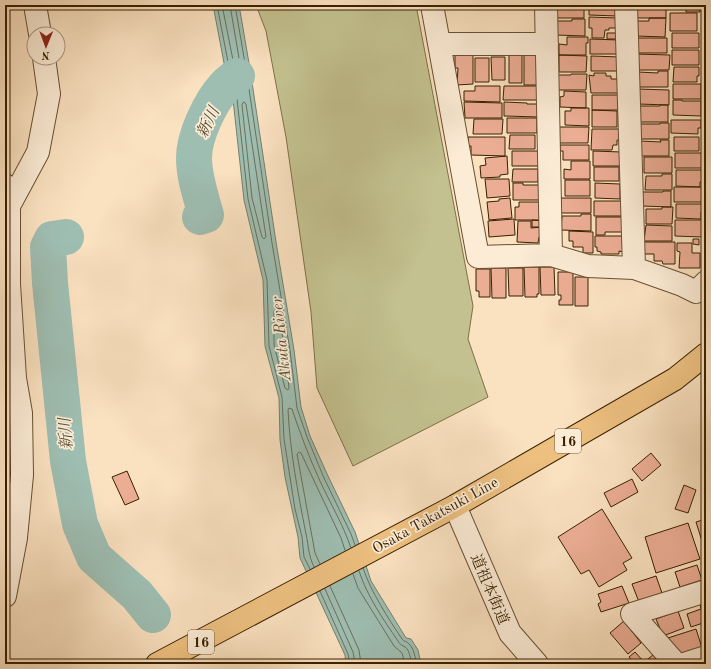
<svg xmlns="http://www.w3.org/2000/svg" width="711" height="669" font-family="'Old Standard TT','Noto Serif JP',serif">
	<rect width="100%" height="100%" fill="#fae1c0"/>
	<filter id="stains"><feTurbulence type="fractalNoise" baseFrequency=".005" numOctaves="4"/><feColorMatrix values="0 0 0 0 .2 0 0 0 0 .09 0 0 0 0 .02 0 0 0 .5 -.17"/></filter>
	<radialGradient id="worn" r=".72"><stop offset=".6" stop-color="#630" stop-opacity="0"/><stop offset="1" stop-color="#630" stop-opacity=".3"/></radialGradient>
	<path fill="#c3c18f" stroke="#7e7048" d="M256 5H416L473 306 468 339 488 397 353 466 317 388 311 312 286 137 266 31Z"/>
	<path fill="#9ebeb2" stroke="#767f6b" d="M213 5H239L250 69 276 242 294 350 301 407 310 436 328 476 355 532 371 581 406 638 411 639 418 650 421 664H346L345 655 300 558 298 537 285 477 280 440 279 398 265 346 263 280 244 200 231 81 224 63Z"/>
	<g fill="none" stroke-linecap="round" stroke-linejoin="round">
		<path stroke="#6c6f59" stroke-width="1" d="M217 5 228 62 235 81 248 199 267 280 269 346 282 397 284 439 295 509 302 537 304 557 310 569
			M222 5 233 60 238 75 240 76 242 75 241 70 230 5
			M235 5 246 69 272 243 290 350 297 408 307 437 324 478 351 534 355 545
			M244 102 246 104 266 237 264 239 262 237 252 198 242 105Z
			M275 310 278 311 285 351 289 388 288 390 285 388 274 345V312Z
			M320 564 315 553 297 454 299 452 301 453 341 538 345 550
			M314 567C308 554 309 548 306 534 298 493 290 452 288 410L289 408 292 409C300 433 309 457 320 481 330 503 343 524 351 548
			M363 568C371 592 388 618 402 639 404 642 407 641 409 644 414 648 415 658 417 664
			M359 571C367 596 383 619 398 641 400 645 402 645 405 647 410 650 410 659 412 664
			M353 574 358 588 394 646 402 653 405 664
			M330 586 359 650 361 664
			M325 589 353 652 355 664
			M320 591 348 654 350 664"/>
		<path stroke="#9ebeb2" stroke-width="36" d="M200 217 206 215C201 197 194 177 194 158 194 136 210 102 225 86 229 82 233 79 237 76
			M66 237 52 239 48 247 50 283 68 461 80 524 94 557 137 595 153 615"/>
	</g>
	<path fill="#ecad95" stroke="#392000" d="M559 5H584V18H556V8H559Z
		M589 5H617V16L589 15Z
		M635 5H666V18H635Z
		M686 5H699L700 12H686Z
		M670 13H697V31H670Z
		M589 17 617 18V28H609V30H605L604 38H592V28H589Z
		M649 18H666L665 37 636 36V21H649Z
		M572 19H585V36L555 35V21H572Z
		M607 33H619V39H607Z
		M672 33H699V48H672Z
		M567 37H588V43H586V55H559V44L567 45Z
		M638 38H667V53H637Z
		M590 39 619 40V54H590Z
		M672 50H699V65H672Z
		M509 53H522V83H509Z
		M524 53H538L539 85H524Z
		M455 54H473V84L457 85 458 68H455Z
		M636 54 670 55 669 70H635Z
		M559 55 587 56 586 72H559Z
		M591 56 620 57 619 71H591Z
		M491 57H505V80H492Z
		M475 58H489V82H475Z
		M674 67H699V76H697V82H673Z
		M658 71H668V87H638V72L658 73Z
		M594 73H606V76H611V79H619L622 93H591L589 75 594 76Z
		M571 74H587L586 90H556V75H571Z
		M673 84H701V99H673Z
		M475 86H500V102L464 101V91H475Z
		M504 86H540L539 100H503Z
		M638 89 669 90V105L638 104Z
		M564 91 586 92V108L560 107V97L564 96Z
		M592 95H620V110H592Z
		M673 100H682V101H701V116L673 115Z
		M464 102 502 103V118H465Z
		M504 102 527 103V104H539V117L504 116Z
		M660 105H668V122H639V106H660Z
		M571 108H589V126L565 125V111H571Z
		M592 110 617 111V127H592Z
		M507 118H537V133H507Z
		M474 119H503L502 134H473Z
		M671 120H701V128H698V134L671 133Z
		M660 123H669V139H639V124H660Z
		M557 127H589L588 143H557Z
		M592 129H621V140H617V145H613L612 150H591Z
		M510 135H535V149H509Z
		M468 137H505V156L471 155V146H468Z
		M674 137H699V151H674Z
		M660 140H669V156H640V141L661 142Z
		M560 145H589V160H563V151H560Z
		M512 151H539V166H512Z
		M593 151 622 152V166H593Z
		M675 153H705V168H675Z
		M507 156 508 174 500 175V177L481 178 480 166 486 165 485 158Z
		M644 157H672V173H644Z
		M571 161H590V179H564V169L571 170Z
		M594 167H619V181H594Z
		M513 169H538V182H512Z
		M676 170H704V182H700V187L676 186Z
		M662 174H672V190H645L646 176H662Z
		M485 179H509L510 196 487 198Z
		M565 180H590V196H565Z
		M513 183H523V185H540V200H513Z
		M595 183 620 184V199L595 198Z
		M674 187H703V202H674Z
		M663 191H671V207L642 206V192H663Z
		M510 198 512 218 489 220 487 202 499 201V199Z
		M560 198H591V213H560Z
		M594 201H623V216H594Z
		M519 202H541V220H515V207H519Z
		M676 204H703V212H701V219L676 218Z
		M662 207H673L672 224H646V209H662Z
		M581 214H591V231L561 230 562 216H581Z
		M596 217H624V232H605V235H596Z
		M514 219 515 235 489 237 488 221Z
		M532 220 544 221V227H532Z
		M675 220H703V237L675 236Z
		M518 221H531V228L543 227V237H539L538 243 517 242Z
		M646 225 672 226V241H644Z
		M569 231 593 232V253H583V247H573V241H569Z
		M595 236H625L623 252 619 251V254H601V252L597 251V247H595Z
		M693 239H699V245L693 244Z
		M644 242H675V264H663L662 261H654V254H644Z
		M677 243H692V253H700V268H679L680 252 677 251Z
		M524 267H539V294H537V297H525Z
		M540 267H554L555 295H541Z
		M491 268H506V298H492Z
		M508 268H523V296H509Z
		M476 269H490V297H479V291H476Z
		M558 272H573V305H559V300H561V295H558Z
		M575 277H588V306H575Z
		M651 453 661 465 642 481 632 469Z
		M127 471 139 499 125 505 112 477Z
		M632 479 638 492 611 507 604 493Z
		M684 485 696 490 688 513 675 509Z
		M602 509 632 558 623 563 627 570 599 587 589 570 581 574 558 537Z
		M706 519V554L696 522Z
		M688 523 700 559 656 573 645 537Z
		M706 562V578L701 563Z
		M697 565 702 580 680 587 675 572Z
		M656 576 662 593 639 602 632 584Z
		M622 586 629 603 601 612 598 604 601 602 598 594Z
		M706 602V622L691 627 687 614 701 609 700 604Z
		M678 611 684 628 663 636 656 619Z
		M624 621 641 643 628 654 610 633Z
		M696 629 702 648 674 656 668 638Z
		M635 652 644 662 653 655 661 664H635L629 657Z"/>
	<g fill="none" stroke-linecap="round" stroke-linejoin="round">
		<g stroke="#695030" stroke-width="24">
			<path id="minor" d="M432 5 478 257 551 255 588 266 634 268 682 285 696 292 706 282
				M546 5 551 255
				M626 5 634 268
				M439 44H547
				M5 185 9 206
				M455 506 510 633 537 664
				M676 664 632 614 706 591
				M684 664 706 657"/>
		</g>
		<g stroke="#695030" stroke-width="24">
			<path id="tertiary" d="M35 5 40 34
				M5 596 16 538 22 475 21 413 15 378 9 284V206L38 152 49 94 44 58"/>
		</g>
		<g stroke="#392000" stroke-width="24">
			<path id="primary" d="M157 664 455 506 675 379 706 354"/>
		</g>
		<use href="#minor" stroke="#fcecd6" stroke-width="22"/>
		<use href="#tertiary" stroke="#fcecd6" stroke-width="22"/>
		<use href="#primary" stroke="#edc080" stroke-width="22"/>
	</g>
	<g text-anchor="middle" stroke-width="3.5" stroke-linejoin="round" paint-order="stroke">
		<g fill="#fcecd6" stroke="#745d40" stroke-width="1">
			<rect x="555" y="429" width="26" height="24" rx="3"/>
			<rect x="188" y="630" width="26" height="24" rx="3"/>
		</g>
		<g font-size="14" font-weight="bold" fill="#392000">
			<text x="568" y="446">16</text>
			<text x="201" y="647">16</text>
		</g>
		<g font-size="15" fill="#392000" stroke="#fcecd6">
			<text transform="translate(435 515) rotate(-29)" y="5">Osaka Takatsuki Line</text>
			<text transform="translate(490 589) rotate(67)" y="5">道祖本街道</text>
		</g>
		<g font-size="16" font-style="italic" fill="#574f35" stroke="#fcecd6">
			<text transform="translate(207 122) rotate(-64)" y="6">新川</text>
			<text transform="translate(280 339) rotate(-96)" y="6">Akuta River</text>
			<text transform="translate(65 434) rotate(-95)" y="6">新川</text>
		</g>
	</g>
	<rect width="711" height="669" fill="none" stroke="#fae1c0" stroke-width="20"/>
	<rect x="6" y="6" width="699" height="657" fill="none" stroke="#392000" stroke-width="2"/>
	<rect x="10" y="10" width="691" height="649" fill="none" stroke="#392000"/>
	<g transform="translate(46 46) rotate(181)"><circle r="19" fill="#fcecd6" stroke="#ae9a80"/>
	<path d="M0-3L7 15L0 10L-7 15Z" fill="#8f2418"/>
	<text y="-6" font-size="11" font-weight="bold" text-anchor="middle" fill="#392000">N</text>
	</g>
	<rect width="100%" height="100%" filter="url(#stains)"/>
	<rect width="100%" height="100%" fill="url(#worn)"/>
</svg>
